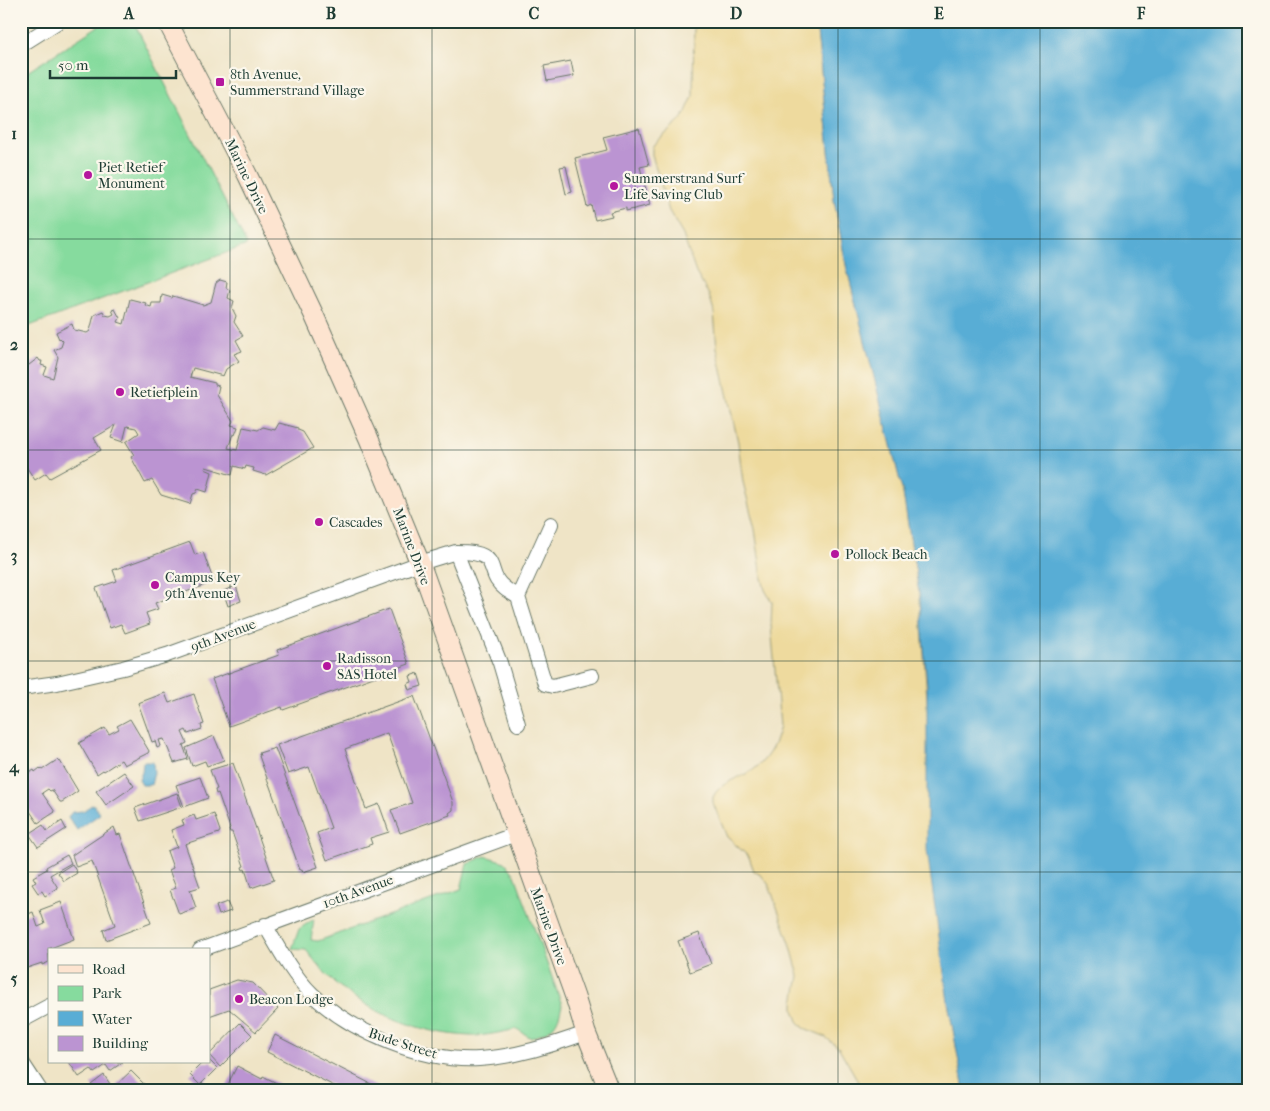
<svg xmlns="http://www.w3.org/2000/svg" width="1270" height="1111" font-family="'IM FELL French Canon',serif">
	<rect width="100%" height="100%" fill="#fbf7ec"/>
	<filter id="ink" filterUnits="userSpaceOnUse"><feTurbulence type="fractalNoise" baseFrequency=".02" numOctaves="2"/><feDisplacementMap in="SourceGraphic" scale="10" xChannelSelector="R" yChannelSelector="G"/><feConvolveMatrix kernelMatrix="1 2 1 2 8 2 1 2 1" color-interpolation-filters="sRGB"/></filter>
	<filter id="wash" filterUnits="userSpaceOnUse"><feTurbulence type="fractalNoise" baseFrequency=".0096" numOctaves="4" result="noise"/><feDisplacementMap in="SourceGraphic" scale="20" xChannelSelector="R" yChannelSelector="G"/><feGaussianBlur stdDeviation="1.12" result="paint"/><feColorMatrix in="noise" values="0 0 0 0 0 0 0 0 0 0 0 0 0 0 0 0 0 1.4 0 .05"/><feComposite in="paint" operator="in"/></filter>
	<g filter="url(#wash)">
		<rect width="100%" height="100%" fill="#efe4c6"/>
		<path fill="#86db9e" stroke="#528c69" d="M106 21H133L247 245 24 328 21 323V76Z
			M485 856 505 862 515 875 562 1005C557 1028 552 1030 531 1038L517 1029C502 1032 487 1036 471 1036 421 1034 372 1014 334 982 324 973 315 961 306 950L292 949 299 929 314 919 311 940 318 941 461 889 467 864Z"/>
		<path fill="#eeda9e" stroke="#868c69" d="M694 21H816L834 200 846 265 903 493 920 599 948 1002 964 1090H861L858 1081 839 1048 824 1036 804 1028 798 1021 794 1010V1002L799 976 790 943 769 885 762 876 754 871 749 857 727 837 713 803V797C719 784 735 779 748 773 765 764 776 745 780 726L771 625 772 602 765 590 762 578 755 529 743 482 738 442 717 348 714 312 709 295 696 273 683 235 669 211 652 155V148L654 144 679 122 685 114 693 96Z"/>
		<path fill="#59add5" stroke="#3c7584" d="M816 21H1249V1090H964L948 1002 927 850V684L920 599 903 493 846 265 834 200Z
			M143 762H153L154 773 151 785H142L139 780 142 772Z
			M93 804 100 814 77 830 68 817 72 812 83 811Z"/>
		<g id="blocks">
			<path fill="#bb94d2" d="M571 61 574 76 547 81 544 66Z
				M639 128 649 165 640 167 650 205 626 211V208L610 212 612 216 595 220 591 205 587 207 575 158 607 150 603 137Z
				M566 166 572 192 566 194 560 167Z
				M220 280 227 282 226 288 230 290 228 298 234 301 232 308 236 316 234 322 243 336 236 340 242 351 234 354 239 361 226 369 223 376 193 368 190 377 215 383V385L219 386 217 395 233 421 231 425 238 427 235 435 233 434 228 448 237 450 243 427 258 430 263 427 275 430 279 423 298 428V430L303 432 313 448 266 475 253 471 254 468 246 466 245 469 234 466 232 475 206 467 205 469 212 472 207 492 198 489 196 493 193 494 190 504 161 495 152 480 145 483 131 457 134 455 126 442 139 433 136 428 127 426 123 442 111 438 116 425 94 438 101 450 50 478 46 473 35 480 27 468 21 471V380L25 364 29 365 38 358 40 361H42L41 365 47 367 44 375 53 378 58 357 54 350 61 347 63 341 60 338 59 339 56 332 72 324 74 330 87 333 90 331 94 315 103 311 105 315 110 316 114 314 112 310 115 309 120 318 118 322 124 324 130 299 146 303 145 305 151 307 152 303H161L162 295 172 298 173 296 203 305 211 302 216 283Z
				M190 542 195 555 203 552 214 582 155 603 158 609 146 613 150 624 125 633 121 624 110 628 96 588 117 581 113 570Z
				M236 586 241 601 228 606 223 591Z
				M389 609 409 664 283 710 282 707 229 726 212 679 279 655 277 650Z
				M418 673 422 686 409 690 407 684 412 682 410 676Z
				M165 693 169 703 194 694 204 724 201 725 202 729 188 734 186 730 182 732 187 743 183 745 188 759 174 763 164 739 159 740 161 746 157 748 155 741 152 742 138 703Z
				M414 696 453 802V810L449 813 450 815 400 833 391 810 412 803 387 733 345 749 366 809 379 804 389 832 370 838 372 844 327 860 317 833 331 828 309 767 288 774 277 745Z
				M130 719 149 751 148 753 124 765 121 760 104 771 103 770 97 774 79 743 105 728 109 734 119 729 117 726Z
				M214 736 224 760 207 766 205 761 192 766 186 748Z
				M275 748 318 867 303 872 302 869 300 870 259 756H260L259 753Z
				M57 760 59 762 60 761 78 791 62 802H60L52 790 50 791 48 789 42 793 55 812 38 823 21 798V778L34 770 35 772 40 768 42 770Z
				M233 763 274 880 251 888 245 869 243 870 242 867 244 866 232 832H230L229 829 230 828 218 793 216 794 215 790 217 789 210 770Z
				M124 772 134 786 106 805 96 791Z
				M200 777 208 798 184 807 176 785Z
				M177 793 182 807 140 821 135 808Z
				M214 814 220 831 219 833 185 844 200 887 190 890 196 908 179 914 170 890 176 888 169 870 173 868 167 851 177 847 171 830 184 825 182 820 194 815 196 820Z
				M62 821 66 829 38 847 29 834 43 825 47 831Z
				M114 827 117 835 120 834 151 923 106 940 103 930 115 925 92 861 76 867 72 855Z
				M67 855 71 863 50 875 58 888 45 896 42 891 38 893 32 884 36 882 33 877 47 869 46 867Z
				M72 864 77 873 64 881 58 873Z
				M61 902 74 939 48 949 49 962 42 965V963L27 968 21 953V917L33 912 38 927 45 924 40 910Z
				M227 902 231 911 219 915 216 906Z
				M699 933 711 964 690 972 678 941Z
				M237 980 253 983 278 1009 256 1032 229 1009 209 1016V990Z
				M240 1023 252 1035 220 1067 209 1055Z
				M275 1035 383 1090H342L267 1052Z
				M209 1060 217 1068 200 1085 190 1075 203 1062H209Z
				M69 1062H123L110 1071 106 1065 94 1073 91 1069 79 1077Z
				M237 1066 262 1079 263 1076 290 1090H225Z
				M131 1071 150 1090H121L116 1085Z
				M104 1075 112 1087 108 1090H95L91 1085Z
				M432 1085 455 1089V1090H431Z
				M565 1085V1090H515V1088Z"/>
		</g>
	</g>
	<g filter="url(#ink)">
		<use href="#blocks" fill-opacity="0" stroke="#687767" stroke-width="1"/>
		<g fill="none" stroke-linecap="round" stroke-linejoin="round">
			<g stroke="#687767" stroke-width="16">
				<path id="street" d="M21 45 59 21
					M551 524 518 597 545 684 553 686 592 676
					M456 552C466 552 483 552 489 561 493 567 493 574 497 580 502 588 510 592 518 597
					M21 688 57 683 123 668 167 655 420 563 456 552 500 663 518 724
					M265 925C279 949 292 974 312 994 352 1033 424 1062 479 1059 516 1057 552 1045 586 1033
					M200 950 516 834
					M21 1021 49 1006
					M21 1061 40 1090"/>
			</g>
			<g stroke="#687767" stroke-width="21">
				<path id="secondary" d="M167 21 247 174 313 313 369 439 420 563 575 997 586 1033 609 1090"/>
			</g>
			<use href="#street" stroke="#fff" stroke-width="14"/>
			<use href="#secondary" stroke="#fde4d0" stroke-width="19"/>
		</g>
	</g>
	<path fill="none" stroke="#1f3d34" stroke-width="1" stroke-opacity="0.55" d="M230 21V1090M432 21V1090M635 21V1090M838 21V1090M1040 21V1090M21 239H1249M21 450H1249M21 661H1249M21 872H1249"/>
	<g fill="#b5179e" stroke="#fbf7ec" stroke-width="2">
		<rect x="215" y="77" width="10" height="10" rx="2.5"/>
		<circle cx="88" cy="175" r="5"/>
		<circle cx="614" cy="186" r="5"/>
		<circle cx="120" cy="392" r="5"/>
		<circle cx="319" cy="522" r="5"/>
		<circle cx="835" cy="554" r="5"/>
		<circle cx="155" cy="585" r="5"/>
		<circle cx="327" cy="666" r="5"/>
		<circle cx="239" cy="999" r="5"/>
	</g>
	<g text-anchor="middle" stroke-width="4.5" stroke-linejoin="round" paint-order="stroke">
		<g font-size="14" fill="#1f3d34" stroke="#fbf7ec" text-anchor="start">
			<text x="230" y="79">8th Avenue,<tspan x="230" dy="16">Summerstrand Village</tspan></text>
			<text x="98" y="172">Piet Retief<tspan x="98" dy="16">Monument</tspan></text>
			<text x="624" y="183">Summerstrand Surf<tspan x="624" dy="16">Life Saving Club</tspan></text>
			<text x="130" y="397">Retiefplein</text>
			<text x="329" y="527">Cascades</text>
			<text x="845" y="559">Pollock Beach</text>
			<text x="165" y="582">Campus Key<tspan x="165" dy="16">9th Avenue</tspan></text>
			<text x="337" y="663">Radisson<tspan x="337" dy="16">SAS Hotel</tspan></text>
			<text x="249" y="1004">Beacon Lodge</text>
		</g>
		<g font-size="14" fill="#1f3d34" stroke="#fbf7ec">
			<text transform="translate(247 176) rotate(64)" y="5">Marine Drive</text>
			<text transform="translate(412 546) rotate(69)" y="5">Marine Drive</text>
			<text transform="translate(223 635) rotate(-21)" y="5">9th Avenue</text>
			<text transform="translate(358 891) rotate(-20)" y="5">10th Avenue</text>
			<text transform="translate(549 926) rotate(70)" y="5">Marine Drive</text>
			<text transform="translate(403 1043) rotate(18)" y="5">Bude Street</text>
		</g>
	</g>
	<rect width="1270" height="1111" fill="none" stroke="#fbf7ec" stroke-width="55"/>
	<rect x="48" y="948" width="162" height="115" fill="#fbf7ec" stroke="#a3ada2"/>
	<rect x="58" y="965" width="25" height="8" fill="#fde4d0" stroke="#a3ada2"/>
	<text x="92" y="974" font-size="15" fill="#1f3d34">Road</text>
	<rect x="58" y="986" width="25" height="15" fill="#86db9e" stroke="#a3ada2"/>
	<text x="92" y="998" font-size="15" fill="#1f3d34">Park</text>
	<rect x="58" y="1011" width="25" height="15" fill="#59add5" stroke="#a3ada2"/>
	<text x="92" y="1024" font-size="15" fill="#1f3d34">Water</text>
	<rect x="58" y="1036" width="25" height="15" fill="#bb94d2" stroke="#a3ada2"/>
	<text x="92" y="1048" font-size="15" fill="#1f3d34">Building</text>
	<path d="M50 70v8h126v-8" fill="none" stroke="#1f3d34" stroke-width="2.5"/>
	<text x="58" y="70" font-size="15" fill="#1f3d34" stroke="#fbf7ec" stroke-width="4" paint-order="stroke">50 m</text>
	<rect x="28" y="28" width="1214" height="1056" fill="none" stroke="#1f3d34" stroke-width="2"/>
	<g font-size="16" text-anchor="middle" font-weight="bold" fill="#1f3d34">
		<text x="129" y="19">A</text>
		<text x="331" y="19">B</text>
		<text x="534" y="19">C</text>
		<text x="736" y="19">D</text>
		<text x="939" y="19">E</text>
		<text x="1141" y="19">F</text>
		<text x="14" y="139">1</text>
		<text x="14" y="350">2</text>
		<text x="14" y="561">3</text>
		<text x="14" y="772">4</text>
		<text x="14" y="984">5</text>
	</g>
</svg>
